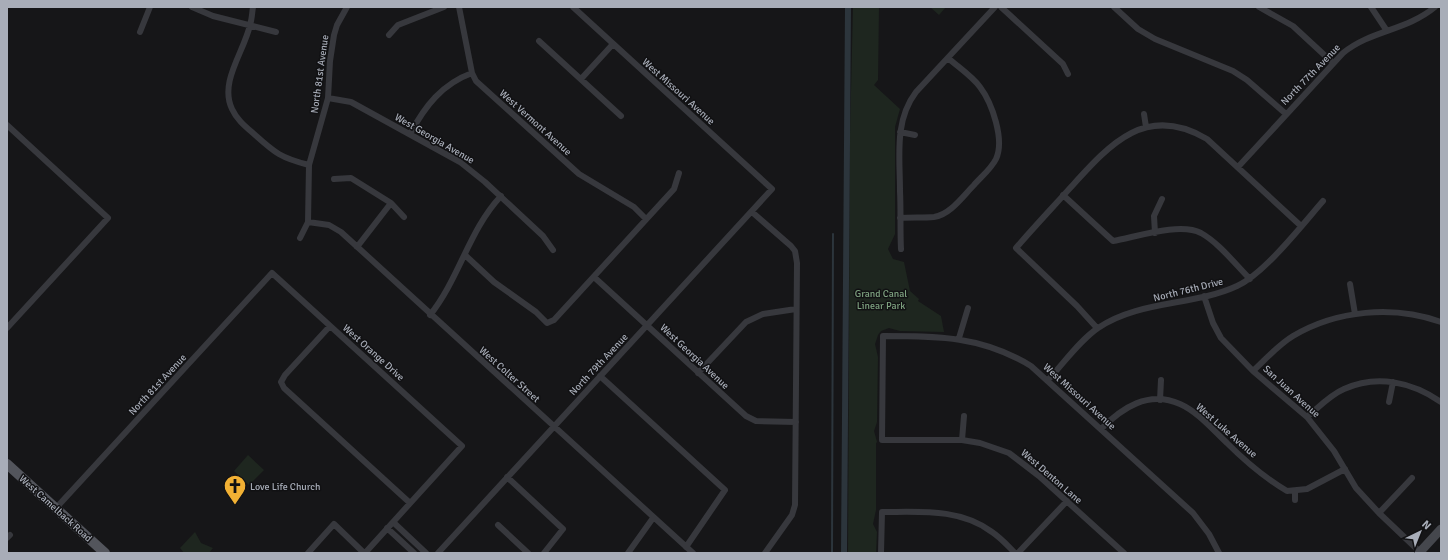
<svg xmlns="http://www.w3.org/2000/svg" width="1448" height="560" font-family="Signika,sans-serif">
	<rect width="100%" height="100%" fill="#161618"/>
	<path fill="#1e261f" d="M853 7H879L878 80 874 85 900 109 895 127V234L888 249 893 259 904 262 910 291 919 299 918 301 941 316 944 332 900 331 889 328 881 331 878 335 875 344 878 357 877 422 874 431 877 442 876 443V510L873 524 877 532 876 553H848L850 134Z
		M930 7H946L939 15Z
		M248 455 264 470 249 485 234 471Z
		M195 532 201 543 213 548 209 553H184L180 548Z"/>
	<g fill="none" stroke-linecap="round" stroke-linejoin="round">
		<path stroke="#2c353c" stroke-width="2" d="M832 553 833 234"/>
		<path stroke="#2c353c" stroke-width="6" d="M844 553 848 7"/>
		<path stroke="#37383d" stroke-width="6" d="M192 7 213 16 276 32
			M253 7C252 13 252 19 250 25 244 52 219 82 232 109 237 120 246 127 254 134 275 153 281 158 309 165
			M459 7 472 73 476 81 579 174 634 207 646 219
			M1001 7 1063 64 1068 74
			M1114 7 1138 29 1155 39 1233 71 1247 80 1286 114
			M1259 7 1293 26 1333 63
			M1371 7 1387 31
			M140 32 150 7
			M389 35 398 25 444 7
			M539 41 621 116
			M581 79 613 44
			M328 98 351 102 460 162 485 182 543 236 553 250
			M1144 114 1146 127
			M7 125 108 218 7 328
			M900 132 915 135
			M410 134C425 106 442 84 472 73
			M1238 167 1343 53C1371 30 1406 31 1435 7
			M334 179 351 178 391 203 404 217
			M1063 195 1113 241C1136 237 1180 222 1201 233 1219 243 1235 264 1250 279
			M752 212 791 246 795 251 797 263 795 505 792 515 765 553
			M900 218C911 217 923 218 934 217 950 215 963 196 974 185 981 177 991 169 996 159 1005 140 992 103 980 87 972 76 958 67 948 58
			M308 222 329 225 341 232 693 553
			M1155 233 1154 216 1162 199
			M300 238 308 222 309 165 328 98 330 61 334 35 337 25 347 7
			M357 247 391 203
			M901 249C900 230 901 210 900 191 900 157 894 121 916 92L995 7
			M465 255 494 282 536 312 547 323 554 320 674 189 679 173
			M594 277 746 416 756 421 796 422
			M1350 284 1355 314
			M1204 296 1213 323 1221 338 1253 371 1307 417 1334 451 1356 488 1379 513 1420 552
			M430 315C459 279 469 230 501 196
			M330 326 285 375 281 382 284 388 410 503
			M1097 328 1077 306 1016 248C1034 227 1053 207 1071 187 1110 144 1146 103 1207 139L1301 226
			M959 338 968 308
			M1253 371C1266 359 1278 345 1293 336 1337 310 1393 305 1441 322
			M698 373 746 322 763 314 796 309
			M600 376 725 490 686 547
			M1048 380C1064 363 1079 341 1098 328 1139 300 1194 306 1237 286 1265 273 1302 225 1323 201
			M1160 400 1161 380
			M1389 402 1393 382
			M1307 417C1319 407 1330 395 1344 389 1377 374 1412 382 1441 402
			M1101 429C1122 408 1148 390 1180 404 1198 412 1213 430 1227 443 1245 461 1265 478 1287 491L1307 489 1345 469
			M962 440 964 416
			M507 477 563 529 544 553
			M1295 500V491
			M56 508 272 273 462 446 365 553
			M1379 513 1412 478
			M393 522 426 553
			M498 525 528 553
			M387 528 414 553
			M7 538 10 535
			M308 553 334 524 364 553
			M438 553 772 189 573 7
			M628 553 653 518
			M881 553 882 512C920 512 960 508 992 532 1001 538 1008 546 1015 553
			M1018 553 1067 501
			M1124 553 1039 476 1009 453 980 443 962 440H882L883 336C938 336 982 336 1031 366L1193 513 1209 534 1219 553"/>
		<path stroke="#45474d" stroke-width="9" d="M1419 553 1441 529"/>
		<path stroke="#53555c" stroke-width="10" d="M7 464 105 553"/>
	</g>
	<defs>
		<g id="church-pin" transform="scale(1.15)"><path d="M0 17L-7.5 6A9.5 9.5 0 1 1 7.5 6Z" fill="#f2b134" stroke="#111113"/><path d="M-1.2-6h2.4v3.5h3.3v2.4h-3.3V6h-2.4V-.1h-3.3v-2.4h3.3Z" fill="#111"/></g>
	</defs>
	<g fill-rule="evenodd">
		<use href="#church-pin" x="235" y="486"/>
	</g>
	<g text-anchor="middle" stroke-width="3" stroke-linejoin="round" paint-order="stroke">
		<g font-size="10" fill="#a8adb8" stroke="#111113">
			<text transform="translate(319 74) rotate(-82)" y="4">North 81st Avenue</text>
			<text transform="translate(1310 74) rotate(-46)" y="4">North 77th Avenue</text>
			<text transform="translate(679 91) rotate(42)" y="4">West Missouri Avenue</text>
			<text transform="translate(536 122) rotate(42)" y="4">West Vermont Avenue</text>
			<text transform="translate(435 138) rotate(30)" y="4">West Georgia Avenue</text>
			<text transform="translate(1188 289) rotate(-14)" y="4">North 76th Drive</text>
			<text transform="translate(374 352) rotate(42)" y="4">West Orange Drive</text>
			<text transform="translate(695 356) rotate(43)" y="4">West Georgia Avenue</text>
			<text transform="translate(598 364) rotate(-47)" y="4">North 79th Avenue</text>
			<text transform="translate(510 374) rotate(42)" y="4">West Colter Street</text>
			<text transform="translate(157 384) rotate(-47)" y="4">North 81st Avenue</text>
			<text transform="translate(1292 391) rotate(42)" y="4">San Juan Avenue</text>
			<text transform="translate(1080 396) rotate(42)" y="4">West Missouri Avenue</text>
			<text transform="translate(1227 430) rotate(41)" y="4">West Luke Avenue</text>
			<text transform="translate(1052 476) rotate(41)" y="4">West Denton Lane</text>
			<text transform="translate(56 508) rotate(42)" y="4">West Camelback Road</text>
		</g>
		<g font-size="10" fill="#7fa381" stroke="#111113">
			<text x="881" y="297">Grand Canal<tspan x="881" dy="12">Linear Park</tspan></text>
		</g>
		<g font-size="10" fill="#a8adb8" stroke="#111113" text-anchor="start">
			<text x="250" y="490">Love Life Church</text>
		</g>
	</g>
	<rect width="1448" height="560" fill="none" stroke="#a8adb8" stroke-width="16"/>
	<g transform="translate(1420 532) rotate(43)" stroke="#111113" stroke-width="3" paint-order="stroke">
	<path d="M0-3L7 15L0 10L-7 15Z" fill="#a8adb8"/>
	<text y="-6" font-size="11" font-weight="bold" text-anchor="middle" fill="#a8adb8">N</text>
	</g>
</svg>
